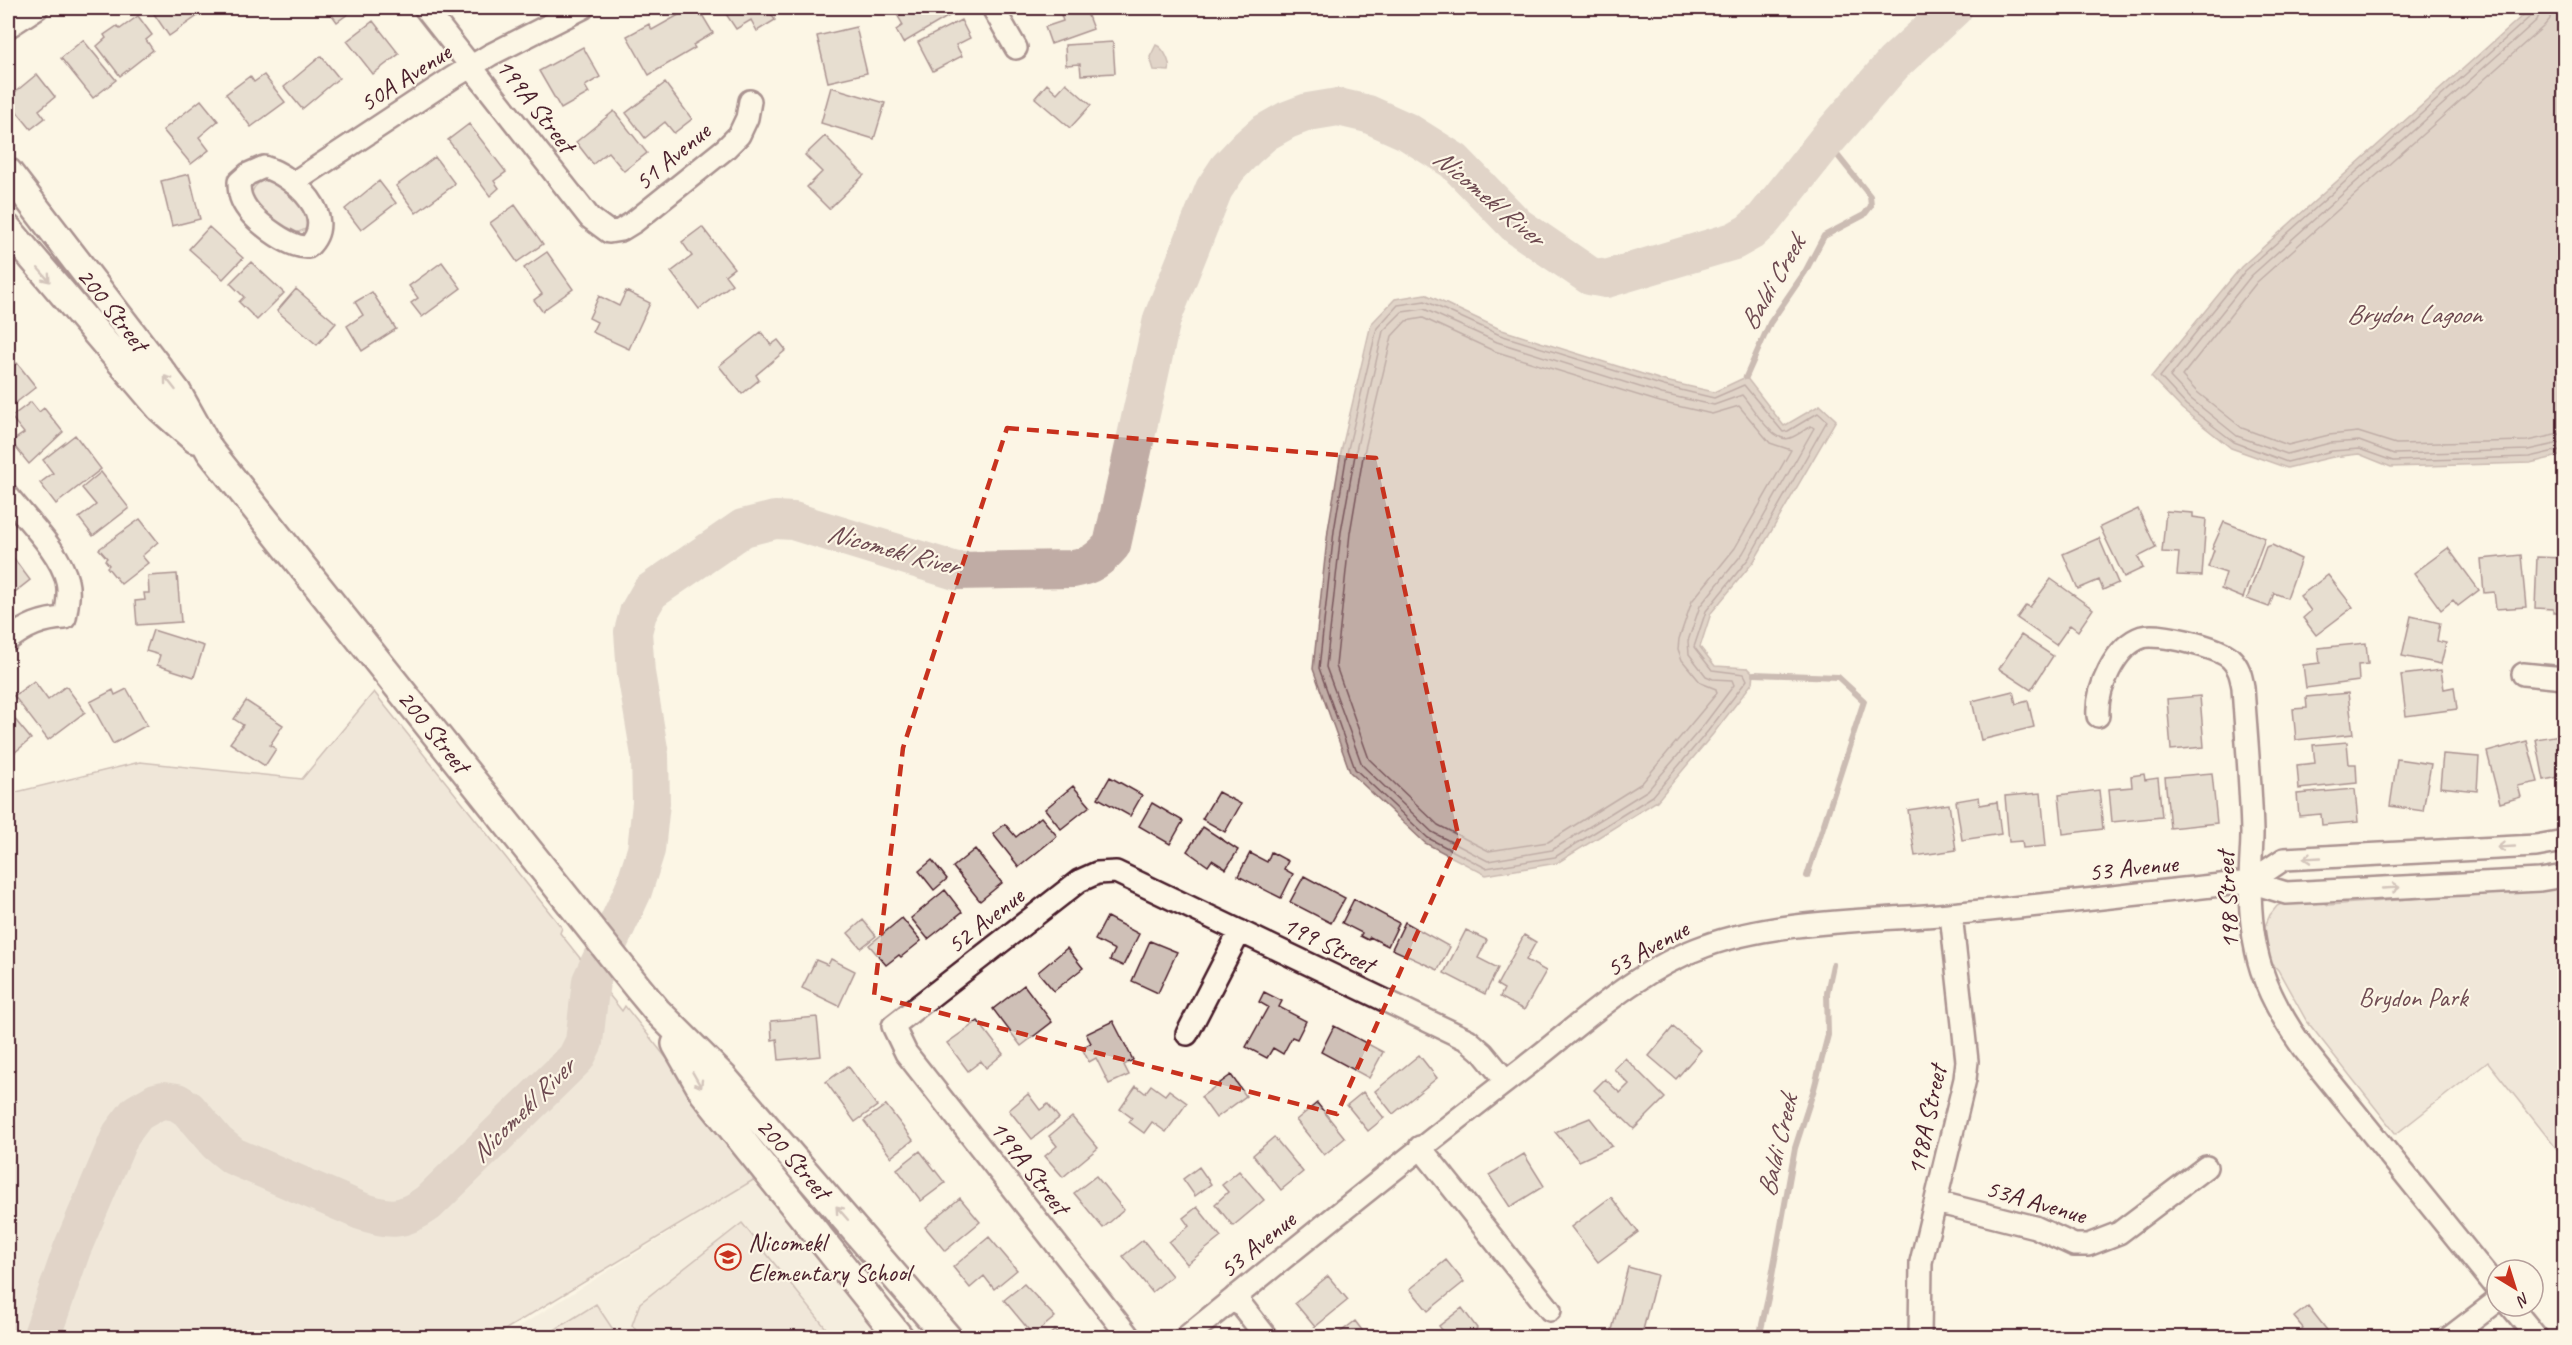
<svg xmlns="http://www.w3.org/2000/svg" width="2572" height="1345" font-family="Caveat,sans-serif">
	<rect width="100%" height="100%" fill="#fcf5e5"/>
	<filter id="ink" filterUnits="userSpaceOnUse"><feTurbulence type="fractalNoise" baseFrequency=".0167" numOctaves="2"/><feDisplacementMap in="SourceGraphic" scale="12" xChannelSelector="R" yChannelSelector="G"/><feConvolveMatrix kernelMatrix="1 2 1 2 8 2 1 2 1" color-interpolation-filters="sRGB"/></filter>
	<g filter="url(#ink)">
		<path fill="#eee5d7" d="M760 1176 889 1338H501Z"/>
		<path fill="#e2d5ca" stroke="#967a7a" stroke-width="1.5" d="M264 179C285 182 310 206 306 229L291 235 285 232 251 201C251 190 254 186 264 179Z
			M374 692 562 928 560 933 622 1011 625 1006 760 1176 493 1337H8V794L140 762 302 779Z
			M2564 888V1158L2488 1062 2396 1134 2306 1020 2278 970 2269 960 2265 926 2270 915 2277 906 2287 901 2318 899 2328 905Z
			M742 1223 833 1337H641L632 1325 640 1303Z
			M596 1304 618 1337H543Z"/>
		<path fill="#c0aca5" stroke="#917474" stroke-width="1.5" d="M2531 8H2564V455L2530 463 2391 467 2359 454 2333 457 2287 468 2231 448 2182 409 2151 377 2241 267Z
			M1156 45C1164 48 1171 63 1169 71L1154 70 1150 57Z
			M1425 294 1502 330 1665 381 1714 392 1746 377 1784 426 1820 405 1836 420 1754 561 1711 613 1700 647 1715 666 1748 668 1754 674 1753 682 1713 734 1657 801 1557 863 1486 875 1425 843 1350 772 1313 669 1328 530 1341 452 1371 324 1395 299Z"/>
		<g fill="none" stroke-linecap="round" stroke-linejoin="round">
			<path stroke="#79575c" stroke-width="1.5" d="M2535 8 2532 15 2245 271 2160 377 2186 405 2234 442 2287 462 2332 451 2359 449 2393 461 2529 457 2564 449
				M2542 8 2537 20 2251 276 2170 377 2191 399 2237 436 2287 454 2330 443 2359 441 2394 454 2528 450 2564 442
				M2551 8 2550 19 2543 27 2257 282 2182 376 2197 392 2242 428 2288 445 2329 435 2358 432 2396 444 2527 441 2564 433
				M1425 301 1500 335 1664 386 1714 398 1744 385 1783 432 1788 431 1818 413 1827 421 1749 558 1706 611 1694 647 1712 670 1744 674 1747 680 1708 731 1653 796 1555 857 1486 868 1428 838 1355 769 1319 668 1334 531 1347 453 1377 328 1398 305Z
				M1424 309 1497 342 1662 394 1714 405 1742 395C1752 406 1773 444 1790 438 1797 436 1804 430 1811 426L1814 428 1743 553 1700 606 1688 641 1689 654 1706 676 1713 679 1732 680 1734 685 1703 726 1648 790 1552 850 1488 861 1432 832 1362 765 1326 667 1341 532 1355 455 1383 331 1402 312Z
				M1423 318 1494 351 1660 402 1712 414 1739 406 1770 443 1791 450 1735 548 1692 601 1679 639 1678 649 1682 660 1701 683 1716 689 1717 693 1642 783 1548 842 1489 851 1438 825 1369 759 1336 666 1350 533 1363 457 1392 336 1406 321Z"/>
			<path stroke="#917474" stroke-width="6" d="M1746 377 1770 323 1805 272 1824 236 1864 215 1871 206 1870 196 1826 141
				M1754 674 1838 677 1864 701 1807 876
				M1759 1338 1768 1298 1795 1148 1814 1089 1828 1035 1827 993 1833 965"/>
			<path stroke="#c0aca5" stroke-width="38" d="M41 1338 72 1249 121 1134 137 1113 156 1102 164 1100 177 1102 188 1109 217 1143 233 1156 361 1211C390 1221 403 1221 428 1203L576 1058 584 1042 591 981 633 891 646 850 651 803 650 755 636 673 633 632 638 613 650 592 743 528 775 520 793 521 956 571 1073 569C1091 566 1100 559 1112 545L1162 319 1214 189 1228 168 1247 148 1264 133 1287 120 1308 112 1338 107 1368 114 1408 132 1454 161 1517 226 1590 276 1606 279 1734 241 1750 232 1764 219 1826 141 1894 63 1954 8"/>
		</g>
		<path fill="#cfc0b7" stroke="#4a1f2b" stroke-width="1.5" d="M150 8H209L169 36Z
			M327 8H356L337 22Z
			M691 8H698L713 33 693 45 695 48 649 75 627 36 649 24 652 30Z
			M722 8H767L775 20 757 31 751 20 736 29Z
			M902 8H944L949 16 903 43 896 30 903 25 895 11Z
			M1062 8H1085L1093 29 1051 44 1045 27 1063 21 1059 9Z
			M138 16 152 35 146 40 153 50 120 76 97 46 106 38 104 35 117 26 120 29Z
			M961 20 970 38 956 45 962 56 933 71 918 42Z
			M373 21 399 54 373 74 347 41Z
			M856 27 867 73 828 82 817 36Z
			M83 40 116 80 93 98 61 58Z
			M1113 42 1115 73 1081 75 1080 64 1066 65 1065 45Z
			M583 47 600 77 585 86 589 93 561 109 539 71Z
			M321 56 339 78 302 109 284 87Z
			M37 74 55 97 39 110 45 118 31 129 8 101V98Z
			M264 75 285 102 251 127 226 94 250 76 254 82Z
			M665 83 692 119 674 133 665 122 645 138 626 113Z
			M1066 83 1091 105 1070 128 1035 98 1047 84 1057 93Z
			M831 87 885 103 874 139 821 123Z
			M201 100 218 121 199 137 209 150 191 164 163 130Z
			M614 111 647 153 624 171 608 152 593 164 576 142Z
			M469 124 506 172 494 181 499 188 490 196 448 140Z
			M825 136 864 175 829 209 807 187 822 172 805 155Z
			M435 157 455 184 416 213 396 186Z
			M189 174 200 219 172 226 161 181Z
			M379 181 396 203 361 230 345 209Z
			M515 205 543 244 517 262 490 223Z
			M209 227 243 258 223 279 189 249Z
			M702 227 734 268 725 275 732 284 699 309 671 272 692 256 682 242Z
			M547 252 573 289 542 311 534 300 542 294 524 268Z
			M251 262 284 293 257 320 239 302 244 297 230 283Z
			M442 262 461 288 422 317 411 303 418 298 409 286Z
			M296 289 336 323 317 345 277 311Z
			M626 291 650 303 629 349 592 332 597 322 589 318 599 296 619 306Z
			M372 292 396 329 362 351 347 326 363 315 355 302Z
			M761 332 771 345 778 340 786 350 756 375 759 380 742 394 719 366Z
			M17 363 36 387 8 409V370Z
			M31 402 39 412 44 408 63 432 29 464 11 442 24 433 11 417Z
			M75 435 101 469 56 504 40 483 53 473 43 460Z
			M101 472 129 508 93 536 79 518 96 505 82 488Z
			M2138 509 2156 548 2138 557 2143 568 2124 577 2100 527Z
			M2166 511 2193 513V517L2206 519 2202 576 2177 575 2179 553 2162 552Z
			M140 519 158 542 142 556 148 563 121 584 107 567 109 565 105 560 107 558 99 549Z
			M2224 522 2265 538 2243 598 2221 589 2226 573 2208 567 2214 550 2212 549Z
			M2099 538 2118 583 2103 590 2099 580 2078 589 2063 554Z
			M2272 545 2301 559 2287 598 2274 593 2269 607 2247 599 2266 547Z
			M2448 548 2479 590 2458 606 2453 600 2441 610 2414 573Z
			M9 552 30 580 11 595 8 593Z
			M2521 555 2526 607 2496 609 2494 592 2484 593 2481 559Z
			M2537 557 2564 558V613H2553V609L2535 608Z
			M177 574 181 622 137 625 135 601 145 600 144 593H149L148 576Z
			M2328 575 2353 607 2316 635 2303 618 2311 611 2300 596Z
			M2051 579 2093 609 2078 631 2070 625 2056 645 2017 618 2026 605 2030 607Z
			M2411 616 2440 623 2437 641 2446 643 2441 664 2402 656Z
			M153 630 204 646 194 677 157 665 160 655 146 651Z
			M2021 635 2053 656 2031 690 1999 669Z
			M2366 643 2368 664 2358 665 2359 681 2306 688 2303 665 2320 663 2318 648Z
			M2441 670 2444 689 2454 687 2457 709 2406 716 2401 675Z
			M34 681 48 700 66 686 85 712 48 740 14 696Z
			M127 689 147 725 113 744 90 702 113 690 115 695Z
			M2013 691 2016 704 2028 701 2034 727 1981 740 1972 701Z
			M2348 693 2353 734 2296 740 2293 709 2307 708 2306 697Z
			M2200 696 2204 747 2171 750 2167 699Z
			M246 701 283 725 270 745 276 749 265 766 230 743 243 725 234 719Z
			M8 711 31 739 8 758Z
			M2560 735 2561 739H2564V776L2544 780 2536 739Z
			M2527 741 2538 782 2518 786 2521 797 2500 803 2487 752Z
			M2347 742 2349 764H2356L2357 783 2299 789 2297 765 2315 763 2313 745Z
			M2443 754 2479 757 2477 791 2440 787Z
			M2397 759 2431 764 2423 811 2390 806Z
			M2212 773 2217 823 2170 828 2165 777Z
			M2144 774 2145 780 2158 778 2162 817 2112 822 2109 789 2132 787 2131 776Z
			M1110 777 1142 795 1130 816 1098 798Z
			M1073 786 1090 806 1061 829 1045 809Z
			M2355 789 2358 822 2322 825 2321 814 2299 816 2297 794Z
			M2099 790 2103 829 2063 834 2059 795Z
			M1218 792 1241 804 1225 832 1202 819Z
			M2041 793 2046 846 2023 848 2022 841 2009 842 2005 796Z
			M1979 797 1980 805 1997 802 2001 834 1962 840 1956 801Z
			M1152 803 1183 821 1170 844 1139 826Z
			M1949 804 1956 850 1915 856 1908 810Z
			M1041 817 1057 836 1019 867 993 834 1005 824 1016 837Z
			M1203 827 1238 850 1226 869 1212 860 1208 866 1187 851Z
			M975 849 1002 883 980 901 953 867Z
			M1271 852 1288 861 1284 869 1293 874 1281 898 1238 876 1250 853 1267 862Z
			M932 860 947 879 934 890 919 871Z
			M1304 876 1345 898 1331 923 1290 902Z
			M945 890 962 912 928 939 911 918Z
			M1354 899 1399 923 1388 946 1370 937 1368 940 1360 936 1362 933 1342 923Z
			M1107 917 1139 934 1123 966 1110 960 1115 950 1095 940Z
			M902 918 921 941 901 957 899 955 886 965 869 945Z
			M863 920 876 936 861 948 848 933Z
			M1405 922 1450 947 1438 970 1392 949Z
			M1466 930 1487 940 1478 958 1498 968 1485 994 1444 973Z
			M1524 935 1536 942 1526 960 1546 971 1524 1010 1500 997 1504 989 1497 985Z
			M1150 941 1177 952 1158 993 1132 981Z
			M1067 948 1083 968 1054 991 1038 972Z
			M831 959 855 971 839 1006 802 988 816 960 828 965Z
			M1024 985 1052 1022 1021 1046 993 1009Z
			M1264 992 1282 1001 1279 1007 1306 1021 1297 1039 1292 1037 1283 1054 1273 1048 1267 1058 1246 1047 1268 1007 1259 1002Z
			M817 1017 821 1056 779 1060 777 1039 772 1040 771 1021Z
			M978 1021 1003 1054 986 1068 981 1061 968 1071 947 1043Z
			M1113 1021 1133 1060 1124 1065 1129 1075 1109 1084 1096 1058 1089 1062 1082 1048 1091 1043 1086 1034Z
			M1334 1026 1383 1052 1369 1078 1321 1052Z
			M1673 1027 1701 1050 1676 1079 1649 1056Z
			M1419 1055 1437 1078 1393 1114 1375 1091Z
			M1625 1058 1665 1098 1634 1129 1594 1090 1605 1079 1620 1093 1629 1084 1614 1069Z
			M848 1066 877 1106 855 1122 826 1082Z
			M1231 1075 1246 1096 1216 1118 1201 1097Z
			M1151 1085 1165 1095 1169 1090 1187 1103 1166 1132 1152 1122 1144 1133 1129 1122 1132 1118 1120 1109 1136 1086 1145 1093Z
			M1363 1092 1384 1118 1368 1131 1347 1105Z
			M1028 1094 1040 1110 1048 1104 1059 1118 1032 1139 1009 1110Z
			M1317 1103 1345 1138 1324 1155 1296 1120Z
			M886 1105 913 1140 891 1157 864 1121Z
			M1072 1117 1098 1148 1063 1177 1045 1156 1057 1146 1049 1136Z
			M1590 1118 1612 1146 1579 1161 1555 1132Z
			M1274 1137 1303 1172 1281 1190 1253 1155Z
			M920 1151 945 1183 921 1201 897 1169Z
			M1524 1154 1544 1186 1510 1207 1489 1175Z
			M1199 1167 1211 1184 1195 1196 1183 1179Z
			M1239 1171 1264 1200 1233 1226 1215 1204 1228 1192 1222 1185Z
			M1096 1176 1124 1210 1103 1228 1074 1193Z
			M1611 1197 1638 1232 1598 1262 1571 1227Z
			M960 1198 980 1222 945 1251 925 1227Z
			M1197 1207 1221 1237 1187 1264 1169 1242 1189 1226 1183 1218Z
			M989 1237 1017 1270 994 1289 984 1276 970 1288 953 1267Z
			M1143 1240 1172 1276 1152 1292 1123 1256Z
			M1446 1260 1464 1282 1428 1311 1410 1289Z
			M1628 1267 1657 1275 1641 1338H1610Z
			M1328 1276 1348 1300 1315 1327 1295 1303Z
			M1024 1284 1055 1317 1033 1335 1004 1300Z
			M2308 1306 2323 1325 2333 1338H2290L2303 1328 2294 1317Z
			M1462 1308 1477 1328 1474 1333 1478 1338H1448L1439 1326Z
			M1355 1321 1368 1338H1335L1334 1337Z
			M1055 1330 1061 1337 1067 1333 1071 1338H1046Z"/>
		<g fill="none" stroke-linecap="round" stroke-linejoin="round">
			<g stroke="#4a1f2b" stroke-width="26">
				<path id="minor" d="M425 8 590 218 609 232 621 230 634 222 725 149 739 135 747 118 750 101
					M993 8 1016 48
					M8 27 37 8
					M264 167C294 176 340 217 308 247 288 248 250 219 242 200 239 194 239 188 239 182L248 174Z
					M293 183 452 78 490 55 583 8
					M8 496C26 519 61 553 67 581 70 593 67 606 65 618 42 619 26 626 8 640
					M2523 674 2564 678
					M2098 716C2096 690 2115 646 2142 637 2157 632 2219 647 2230 658 2239 666 2241 676 2243 687 2246 735 2251 784 2252 833 2252 849 2250 866 2250 883 2250 952 2263 991 2303 1048L2497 1288
					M2250 882 2284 859 2536 846 2564 841
					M1187 1034 1240 931
					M1420 1147 1550 1310
					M1936 1202 2035 1227 2074 1245H2088L2119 1233 2206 1167
					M1235 1297 1267 1338
					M2511 1306 2537 1338
					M1130 1338 906 1053 893 1026 1079 881 1097 873 1116 872 1468 1040 1483 1053 1506 1081
					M1185 1338C1298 1246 1410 1155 1525 1067 1582 1023 1636 970 1705 946 1777 920 1873 921 1949 914 2050 905 2149 892 2250 882L2286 893 2540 880 2564 876
					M1920 1338 1921 1262 1965 1079 1967 1061 1951 914
					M2449 1338 2497 1301"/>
			</g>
			<g stroke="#4a1f2b" stroke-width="32">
				<path id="major" d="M8 172 177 392 210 451 638 988 657 1011 723 1077 948 1338
					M8 229 160 408 195 439
					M676 1044 704 1093 900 1338"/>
			</g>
			<use href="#minor" stroke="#fcf5e5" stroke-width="21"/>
			<use href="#major" stroke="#fcf5e5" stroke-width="27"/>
		</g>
		<defs><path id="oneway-shaft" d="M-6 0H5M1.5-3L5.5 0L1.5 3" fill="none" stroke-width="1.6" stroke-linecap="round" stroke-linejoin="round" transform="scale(1.5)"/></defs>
		<g stroke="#a38a88">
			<use href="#oneway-shaft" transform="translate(44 275) rotate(49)"/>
			<use href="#oneway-shaft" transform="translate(170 383) rotate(-128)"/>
			<use href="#oneway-shaft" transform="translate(2506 847) rotate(177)"/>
			<use href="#oneway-shaft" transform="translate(2312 858) rotate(177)"/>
			<use href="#oneway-shaft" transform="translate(2391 888) rotate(-3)"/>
			<use href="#oneway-shaft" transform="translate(697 1080) rotate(60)"/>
			<use href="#oneway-shaft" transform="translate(842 1213) rotate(-131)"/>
		</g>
	</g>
	<path d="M0 0H2572V1345H0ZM1007 428 1376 458 1459 839 1337 1114 874 996 903 748Z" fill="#fcf5e5" fill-opacity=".55" fill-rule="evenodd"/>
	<path fill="none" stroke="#c8321e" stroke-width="4.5" stroke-dasharray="12 8" stroke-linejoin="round" d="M1007 428 1376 458 1459 839 1337 1114 874 996 903 748Z"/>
	<defs>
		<g id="school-ring" transform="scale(1.35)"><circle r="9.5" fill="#fcf5e5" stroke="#c8321e" stroke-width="1.5"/><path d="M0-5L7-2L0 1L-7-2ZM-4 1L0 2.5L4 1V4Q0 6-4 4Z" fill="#c8321e"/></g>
	</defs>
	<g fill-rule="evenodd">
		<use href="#school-ring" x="728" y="1257"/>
	</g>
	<g text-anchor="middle" stroke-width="4.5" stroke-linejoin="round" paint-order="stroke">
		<g font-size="26" fill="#4a1f2b" stroke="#fcf5e5">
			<text transform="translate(405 77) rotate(-33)" y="9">50A Avenue</text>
			<text transform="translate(536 105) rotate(52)" y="9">199A Street</text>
			<text transform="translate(672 156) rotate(-40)" y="9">51 Avenue</text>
			<text transform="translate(113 309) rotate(52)" y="9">200 Street</text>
			<text transform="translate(434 731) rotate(51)" y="9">200 Street</text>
			<text transform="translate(2133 867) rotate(-6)" y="9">53 Avenue</text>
			<text transform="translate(2227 900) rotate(-93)" y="9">198 Street</text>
			<text transform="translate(985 920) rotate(-38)" y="9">52 Avenue</text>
			<text transform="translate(1329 944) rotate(26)" y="9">199 Street</text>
			<text transform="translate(1647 948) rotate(-29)" y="9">53 Avenue</text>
			<text transform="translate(1926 1120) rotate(-78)" y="9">198A Street</text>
			<text transform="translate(794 1158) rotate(49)" y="9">200 Street</text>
			<text transform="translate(1030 1167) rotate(52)" y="9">199A Street</text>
			<text transform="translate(2036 1201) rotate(16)" y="9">53A Avenue</text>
			<text transform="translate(1257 1244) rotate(-39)" y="9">53 Avenue</text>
		</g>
		<g font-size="26" fill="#704c53" stroke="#fcf5e5">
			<text x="2413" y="1006">Brydon Park</text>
		</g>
		<g font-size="26" fill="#4a1f2b" stroke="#fcf5e5" text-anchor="start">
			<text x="748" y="1251">Nicomekl<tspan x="748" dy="30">Elementary School</tspan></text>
		</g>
		<g font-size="27" font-style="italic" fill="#6d4950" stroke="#fcf5e5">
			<text transform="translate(1489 197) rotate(40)" y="9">Nicomekl River</text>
			<text transform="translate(1772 283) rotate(-60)" y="9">Baldi Creek</text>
			<text x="2414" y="323">Brydon Lagoon</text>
			<text transform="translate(893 549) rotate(15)" y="9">Nicomekl River</text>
			<text transform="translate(522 1110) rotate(-45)" y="9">Nicomekl River</text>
			<text transform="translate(1777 1146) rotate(-77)" y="9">Baldi Creek</text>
		</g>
	</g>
	<rect width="2572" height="1345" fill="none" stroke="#fcf5e5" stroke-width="30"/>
	<rect x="15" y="15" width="2542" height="1315" fill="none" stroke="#4a1f2b" stroke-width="2" filter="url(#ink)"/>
	<g transform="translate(2515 1288) rotate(142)"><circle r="28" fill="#fcf5e5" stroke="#b59f9b" stroke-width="1.5"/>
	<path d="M0-4.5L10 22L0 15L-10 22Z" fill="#c8321e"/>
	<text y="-9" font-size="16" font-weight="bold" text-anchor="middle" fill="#4a1f2b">N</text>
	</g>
</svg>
